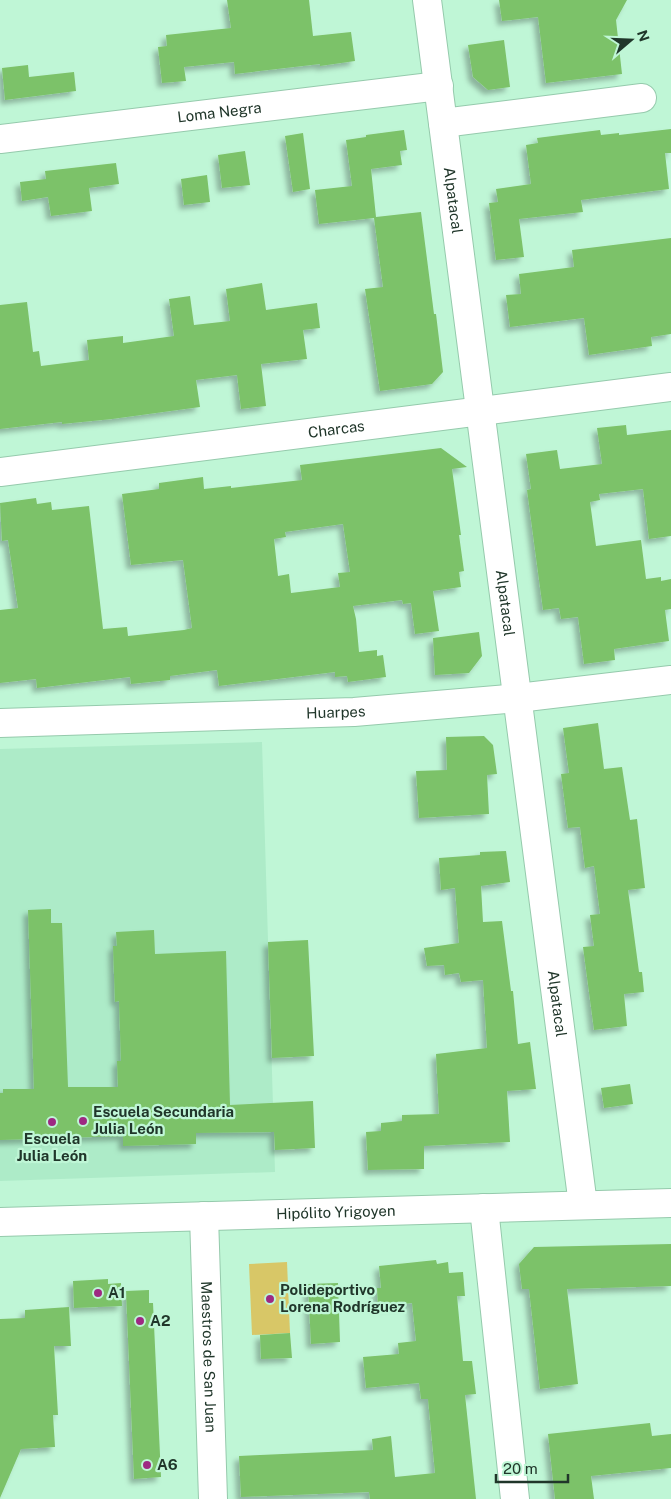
<svg xmlns="http://www.w3.org/2000/svg" width="671" height="1499" font-family="'Public Sans',sans-serif">
	<defs>
		<filter id="shadow"><feDropShadow dx="-4.5" dy="4.5" stdDeviation="2.5" flood-color="#0004"/></filter>
	</defs>
	<rect width="100%" height="100%" fill="#bff6d6"/>
	<path fill="#adebc8" d="M262 742 275 1172 0 1181V749Z"/>
	<path fill="#d8c767" d="M287 1262 290 1333 252 1335 249 1264Z"/>
	<path fill="#7cc269" fill-rule="evenodd" filter="url(#shadow)" d="M227 0H309L313 36 351 32 355 61 320 66V64L235 74 234 62 184 67 186 81 162 83 158 47 167 46 166 35 231 28Z
		M499 0H627L616 20 622 74 546 83 538 17 502 21Z
		M504 40 510 87 488 90 473 77 468 45Z
		M28 65 29 77 74 72 76 91 5 100 2 68Z
		M671 129V153H665L669 189 581 200 583 212 519 219 524 257 496 260 489 203 498 202 496 189 531 184 526 145 538 143 537 138 600 130 601 135 619 133V135Z
		M404 130 407 150 400 151 402 165 371 169 376 217 421 212 434 314H436L443 372 432 384 380 391 365 289 383 287 374 218 319 224 315 190 352 186 346 140 366 137V135Z
		M303 133 310 189 293 192 285 136Z
		M245 151 250 185 222 188 218 155Z
		M116 163 119 184 89 188 92 211 51 216 48 197 22 201 20 182 46 179 45 171Z
		M207 175 210 202 184 205 181 179Z
		M671 238V334L651 337 652 346 589 355 584 318 510 327 506 295 521 294 519 274 574 267 572 250Z
		M262 283 266 310 317 303 320 328 303 330 307 359 261 364 266 406 241 409 237 375 196 380 200 407 112 419 62 424V422L0 429V305L27 302 33 352 39 351 41 366 89 360 87 340 123 336V343L174 336 169 299 190 296 194 325 230 321 226 289Z
		M626 425 627 435 671 430V536L649 539 643 489 599 494 600 500 590 502 596 546 641 540 646 579 661 577V581L671 579V609L665 610 669 641 614 649 615 660 584 664 578 617 561 619 559 608 543 610 527 490 531 489 526 454 557 450 560 469 602 464 597 428Z
		M441 448 467 467 452 469 461 535H459L464 571 459 572 461 587 433 591 439 631 415 634 411 603 403 604 402 600 353 606 356 619 359 652 377 650V656L383 655 386 677 348 682 347 676 335 677V672L219 686 217 670 170 676V680L131 684 130 677 37 688 36 679 0 683V610L18 608 8 540 2 541 0 503 36 498 37 504 51 502 52 510 89 506 103 629 127 627 128 636 184 630 192 628 183 560 131 565 122 494 159 489V483L203 477 204 489 231 486V488L302 480 300 465ZM343 524 350 572 338 573 340 587 291 593 289 574 278 576 274 539 286 537 285 532Z
		M479 632 482 656 469 673 435 675 433 638Z
		M598 723 604 769 622 767 630 820 637 819 645 888 628 890 639 972H642L644 992 624 994 627 1026 594 1030 583 947 594 946 590 915 600 914 594 866 585 868 580 827 568 828 561 774 569 773 563 728Z
		M484 736 493 745 497 774 487 775 489 814 419 818 416 771 447 770 446 737Z
		M506 851 510 882 481 886 483 922 502 921 511 991H513L518 1044 530 1042 536 1089 507 1091 510 1142 424 1146V1169L368 1170 366 1132 381 1131V1123L402 1121V1115L439 1114 436 1054 487 1048 483 980 461 982 459 973 445 975 444 965 427 966 424 948 459 943 455 888 441 890 439 858 480 855V852Z
		M51 909V923H62L68 1087H118L117 1061H121L119 1001 115 1002 113 946H117L116 932 154 930 155 954 226 951 230 1105 313 1101 315 1148 275 1150 274 1132 196 1133V1144L123 1146V1136L0 1140V1093H3V1089H34L28 910Z
		M308 940 314 1056 272 1058 268 942Z
		M630 1084 633 1104 604 1108 601 1088Z
		M671 1244V1286L567 1289 578 1384 540 1389 529 1289H522L519 1264 534 1247Z
		M436 1260 437 1264 448 1262 449 1273 463 1272 465 1296H457L463 1361H472L476 1394 465 1395 476 1499H370L369 1492 241 1497 239 1456 373 1450 372 1439 391 1436 395 1477 435 1473 428 1399H421L419 1383 366 1388 363 1357 399 1354 398 1343 416 1341 412 1303 378 1307 377 1288H381L379 1266Z
		M108 1279V1284L121 1283 122 1306 74 1308 73 1281Z
		M338 1283 340 1342 311 1344 308 1284Z
		M149 1290V1303H153L161 1477 134 1479 126 1291Z
		M69 1307 71 1346H54L58 1415H53L55 1447 21 1449 0 1498V1319L25 1318V1310Z
		M290 1333 292 1358 261 1359 260 1335Z
		M650 1423 652 1436 671 1434V1468L591 1476 594 1499H555L548 1434Z"/>
	<g fill="none" stroke-linecap="round" stroke-linejoin="round">
		<g stroke="#95caac" stroke-width="30">
			<g id="street">
				<path id="s1" d="M427 0 583 1205"/>
				<path d="M443 123 642 98"/>
				<path id="s2" d="M0 139 439 86"/>
				<path id="s3" d="M0 472 671 387"/>
				<path id="s4" d="M0 723 354 712 518 698 671 680"/>
				<path d="M484 1208 515 1499"/>
				<path id="s5" d="M204 1216 213 1499"/>
			</g>
		</g>
		<g stroke="#95caac" stroke-width="30">
			<g id="secondary">
				<path id="s6" d="M0 1222 671 1203"/>
			</g>
		</g>
		<use href="#street" stroke="#fff" stroke-width="28"/>
		<use href="#secondary" stroke="#fff" stroke-width="28"/>
	</g>
	<g fill="#9e2982" stroke="#bff6d6" stroke-width="2">
		<circle cx="83" cy="1121" r="5"/>
		<circle cx="52" cy="1122" r="5"/>
		<circle cx="98" cy="1293" r="5"/>
		<circle cx="270" cy="1299" r="5"/>
		<circle cx="140" cy="1321" r="5"/>
		<circle cx="147" cy="1465" r="5"/>
	</g>
	<g text-anchor="middle" stroke-width="4.5" stroke-linejoin="round" paint-order="stroke">
		<g font-size="15" fill="#20362a" stroke="#bff6d6">
			<text dy="5" stroke="none"><textPath href="#s2" startOffset="221">Loma Negra</textPath></text>
			<text dy="5" stroke="none"><textPath href="#s1" startOffset="202">Alpatacal</textPath></text>
			<text dy="5" stroke="none"><textPath href="#s3" startOffset="339">Charcas</textPath></text>
			<text dy="5" stroke="none"><textPath href="#s1" startOffset="608">Alpatacal</textPath></text>
			<text dy="5" stroke="none"><textPath href="#s4" startOffset="336">Huarpes</textPath></text>
			<text dy="5" stroke="none"><textPath href="#s1" startOffset="1012">Alpatacal</textPath></text>
			<text dy="5" stroke="none"><textPath href="#s6" startOffset="336">Hipólito Yrigoyen</textPath></text>
			<text dy="5" stroke="none"><textPath href="#s5" startOffset="141">Maestros de San Juan</textPath></text>
		</g>
		<g font-size="15" font-weight="bold" fill="#20362a" stroke="#bff6d6" text-anchor="start">
			<text x="93" y="1117">Escuela Secundaria<tspan x="93" dy="17">Julia León</tspan></text>
			<text x="52" y="1144" text-anchor="middle">Escuela<tspan x="52" dy="17">Julia León</tspan></text>
			<text x="280" y="1295">Polideportivo<tspan x="280" dy="17">Lorena Rodríguez</tspan></text>
			<text x="108" y="1298">A1</text>
			<text x="150" y="1326">A2</text>
			<text x="157" y="1470">A6</text>
		</g>
	</g>
	<g transform="translate(631 40) rotate(71)" stroke="#bff6d6" stroke-width="4" paint-order="stroke">
	<path d="M0-4L9 19L0 12L-9 19Z" fill="#20362a"/>
	<text y="-8" font-size="14" font-weight="bold" text-anchor="middle" fill="#20362a">N</text>
	</g>
	<path d="M496 1474v8h72v-8" fill="none" stroke="#20362a" stroke-width="2.5"/>
	<text x="503" y="1474" font-size="15" fill="#20362a" stroke="#bff6d6" stroke-width="4" paint-order="stroke">20 m</text>
</svg>
